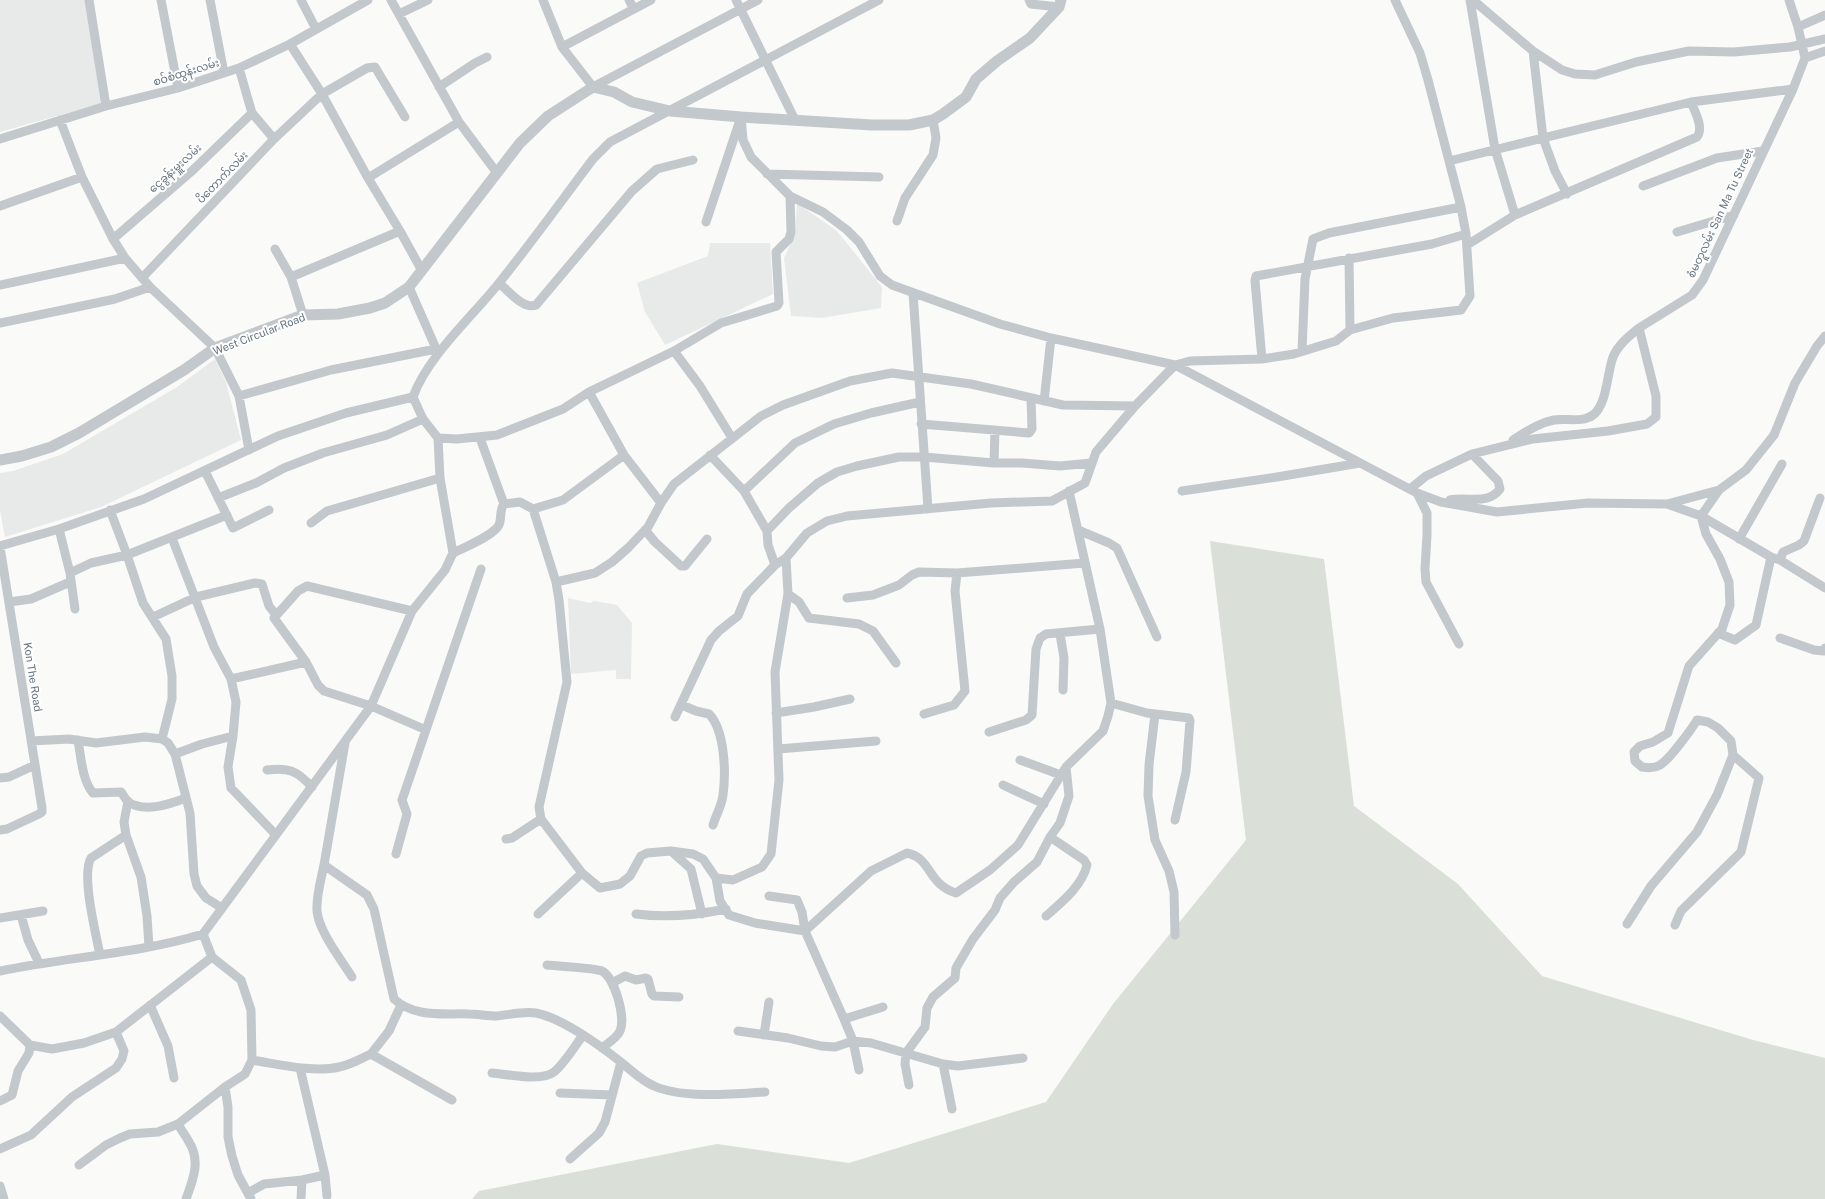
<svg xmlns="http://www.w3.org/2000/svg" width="1825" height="1199" font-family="'Public Sans','Noto Sans Myanmar',sans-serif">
	<rect width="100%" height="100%" fill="#fafaf8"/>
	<path fill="#e8e9e9" d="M0 0H86L103 103 0 132Z
		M797 203 837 231 862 262 882 287 881 308 822 318 791 316 784 258 795 234Z
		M710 243H770L773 294 665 345 645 312 637 283 708 256Z
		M215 359 226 382 241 440 101 507 5 537 0 511V473L13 471 63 454 177 387Z
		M568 598 590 603 594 601 617 605 632 623 631 679H616V670L571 674Z"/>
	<path fill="#dadfd7" d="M1210 541 1324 559 1354 806 1458 884 1542 976 1753 1040 1825 1058V1199H472L479 1191 717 1144 849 1163 1046 1102 1113 1004 1246 840Z"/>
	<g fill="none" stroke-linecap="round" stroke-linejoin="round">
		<path stroke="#c3c8cc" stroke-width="9" d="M89 0 106 106
			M161 0 178 88
			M210 0 224 73
			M301 0 316 29
			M391 0 459 122 497 173
			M543 0 562 47 593 87 758 0
			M629 0 634 9
			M736 0 795 120
			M1029 0 1031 4 1059 7
			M1470 0 1495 149 1515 215
			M1473 0 1533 51 1562 70 1575 74 1595 75 1636 62 1689 51 1734 52 1790 47 1825 39
			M399 14 428 0
			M1798 27 1825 15
			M290 44 322 94 368 178 400 231 421 269
			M562 47 651 0
			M1533 51 1543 138 1555 171 1567 194
			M1805 58 1825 51
			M239 68 252 113 274 139
			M439 87 475 63 487 57
			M741 117 743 140 751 157 790 196 823 212 847 230 859 242 880 276 892 285 1000 324 1051 338 1175 365 1417 493 1441 502 1497 512 1588 503 1667 504 1719 490 1746 470 1774 435 1795 383 1817 346 1825 336
			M60 120 82 177 113 239 125 258 150 287 215 348 239 396 249 450
			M0 139 106 106 178 88 239 68 290 44 368 0
			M1449 161 1691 102 1793 89
			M767 174 879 177
			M368 178 459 122
			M1643 186 1717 158 1763 151
			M0 206 82 177
			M897 221 905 198 933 155 936 138 933 120
			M706 222 740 120
			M1677 232 1734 215
			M113 239 193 170 252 113
			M1467 245 1515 215 1697 137C1704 128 1695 112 1691 102
			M275 249 291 277 303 315
			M1349 258 1350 330
			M291 277 400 231
			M142 278 274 139 322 94 367 68 375 67 405 117
			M499 283C508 290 523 310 536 305L632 191 657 169 693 160
			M0 285 125 258
			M409 287 438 353
			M913 293 928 509
			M0 323 115 299 150 287
			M674 351 700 386 732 438
			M1302 351 1305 279 1313 239 1329 233 1461 207
			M1262 359 1255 281 1256 276 1432 244 1466 234
			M589 392 624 455 661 503
			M239 396 331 370 436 349
			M1044 401 1051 338
			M921 424 1029 433 1032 429 1031 398
			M438 438 457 439 497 435 563 409 589 392 674 351 721 323 777 306 779 303 776 252 789 239 791 232 790 196
			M480 438 504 504
			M1513 440C1526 432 1538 423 1554 420 1567 418 1582 423 1593 415 1607 405 1607 373 1613 357 1618 345 1629 336 1639 328
			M710 455 744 491 767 531 768 545 775 565
			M994 463 995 430
			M205 471 233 528 269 510
			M1410 489 1426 476 1472 454 1533 439 1608 431 1647 424 1656 417V396L1639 328 1692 295 1703 280 1793 89 1805 58 1798 27 1789 0
			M744 491 795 443 834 424 871 413 920 402
			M1182 491 1277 477 1360 463
			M1417 493 1427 513V535L1425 569 1426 582 1459 644
			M218 498 256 483 284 468 323 453 387 435 423 419
			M1450 500C1468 496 1487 506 1500 489L1498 481 1472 454
			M1667 504 1701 516 1771 557 1780 560 1825 588
			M533 509 563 500 624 455
			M110 510 127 555 143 603 166 639 172 676V699L162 739
			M311 523 327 511 440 478
			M59 529 70 573 75 609
			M645 530 655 542 681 566H685L707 539
			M1078 530 1109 543 1117 548 1157 637
			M767 531 789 508 818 483 837 472 857 466 899 457H924L994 463H1022L1060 466 1091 463
			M172 538 214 647 231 679 236 702 233 736 228 767 231 788 276 835
			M1739 539 1782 464
			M0 546 59 529 144 499 278 436 346 413 413 397
			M0 547 42 808V812L39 814 7 829 0 830
			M453 553C465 547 493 536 499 525 502 518 499 510 504 504L520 502 533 509 556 582 559 600 567 682 539 807 541 819 582 873 600 888 620 884 630 876 641 856 647 853 671 851 693 854 703 859 716 878 720 901 729 915 755 923 805 931 844 1019 853 1041 859 1070
			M1780 560 1783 552 1799 545 1804 541 1820 498
			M70 573 91 563 127 555 227 515
			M556 582 595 573 612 562 628 548 648 527 661 503 674 484 761 416 783 405 850 381 892 373 971 384 1063 405 1135 406
			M788 594 799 602 809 618 859 624 873 631 896 663
			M847 598 873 595 899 585 912 575 919 572 957 573
			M9 602 31 599 70 582
			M412 611 307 586 298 591 274 618 306 662 318 685 324 691 371 706 426 730
			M153 617 196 597 255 583 262 584 269 606 276 615
			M1718 633 1735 640 1756 625 1771 557
			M1060 634 1064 658 1063 690
			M1780 638 1814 650 1824 651 1825 648
			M231 679 306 662
			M1111 703 1147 713 1189 718 1190 721 1186 772 1175 820
			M682 705 696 711 709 714C725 730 726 773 723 795 722 805 716 815 713 825
			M776 713 814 707 850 699
			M924 714 954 705 965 691 955 591 957 573 1085 563
			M1155 714 1149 765 1148 796 1155 840 1169 871 1174 892 1175 935
			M675 717 711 640 719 631 738 616 747 594 775 565 786 558 807 533 827 521 847 516 991 503 1052 501 1085 483 1096 452 1135 406 1175 365 1190 361 1262 359 1294 354 1336 341 1350 330 1393 318 1461 310 1470 296 1466 234 1461 207 1428 80 1420 53 1395 0
			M989 732 1026 720 1032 715 1036 649 1040 638 1046 634 1100 629
			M78 740C81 757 82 780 93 793L121 792C123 794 125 799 128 802 145 813 170 804 186 798
			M31 741 69 739 96 743 145 737 162 739 168 743 175 754 190 813 194 874 197 886 206 898 222 908
			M345 743 324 865 367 895 374 909 394 999C415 1018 443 1013 469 1014 478 1014 487 1016 496 1016 509 1015 523 1011 536 1013 562 1018 601 1046 622 1063 632 1071 642 1081 654 1086 683 1099 734 1094 765 1092
			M778 749 876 741
			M175 754 202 744 233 736
			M1020 760 1061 775
			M267 770C289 767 297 771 312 787
			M0 778 9 777 35 765
			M1003 785 1044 804
			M128 801 124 822 126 835 141 877 147 916 149 947
			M506 839 512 838 541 819
			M671 851 691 869 702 914
			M396 854 407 814 402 800 481 569
			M324 865C321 880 316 896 317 911 319 932 341 959 352 977
			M716 878 733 880 762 867 771 854 779 780 775 672 788 594 786 558
			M769 896 797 900 802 912 805 931 871 871 907 853C932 858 927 884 956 893L990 870 1018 845 1066 767 1103 731 1108 716 1111 703 1100 629 1069 491
			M538 914 582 873
			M636 914C665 918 697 915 726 909
			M21 915 28 940 39 963
			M1046 916C1062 902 1082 886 1087 865L1084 860 1050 837
			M0 918 43 911
			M1627 924 1651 886 1697 832 1717 795 1733 755 1731 741 1718 728 1708 722 1697 720C1691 730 1669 760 1660 765 1655 768 1648 768 1642 767L1635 761 1634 752 1640 746 1653 742 1668 733 1689 666 1722 629 1730 605 1729 582 1720 559 1706 534 1701 516 1719 490
			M1675 925 1681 911 1741 852 1759 778 1733 755
			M100 955C96 934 81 875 91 858L126 835
			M547 965C557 966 596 968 602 971 615 978 626 1018 620 1031 617 1038 608 1043 602 1048
			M0 971C67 957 137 954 203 934
			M612 983 625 976 636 980 646 978 648 979 652 994 654 996 679 997
			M150 1005 168 1046 174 1078
			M0 1016 30 1045
			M844 1019 883 1007
			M738 1031 788 1038 821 1046 835 1047 853 1041 871 1043 943 1064 958 1066 1023 1058
			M764 1035 769 1002
			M371 1054 389 1031 401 1005
			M252 1060C278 1064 314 1073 339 1067 350 1065 360 1059 371 1054L452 1100
			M943 1064 952 1109
			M300 1068 325 1175 327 1196
			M492 1073C507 1074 541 1082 554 1072 564 1064 575 1046 583 1035
			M909 1085 905 1064 906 1053 925 1027 927 1008 933 997 955 978 956 968 973 939 995 910 1000 898 1014 882 1037 862 1050 837 1060 823 1069 796 1066 767
			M225 1087 228 1107V1137L232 1156 238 1175 251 1199
			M560 1093 612 1095
			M0 1101 12 1095 18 1071 29 1053 30 1045 52 1049 84 1043 116 1032
			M0 1149 31 1135 72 1097 116 1068 122 1059 124 1051 116 1032 212 957 203 934 371 706 412 611 445 570 453 553 440 478 438 438 423 419 413 397C427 357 472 317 499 283 532 242 562 200 593 159L610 142 879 0
			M570 1159 599 1133 605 1122 621 1062
			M79 1165 106 1145 120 1138 130 1134 158 1132 178 1124
			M0 1186 4 1199
			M248 1193 264 1184 302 1180 325 1175
			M186 1199C193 1180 201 1161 189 1142 186 1136 181 1130 178 1124L225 1087 245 1074 252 1060 251 1010 241 980 212 957
			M301 1199 302 1180"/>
		<path stroke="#c3c8cc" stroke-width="11" d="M0 460 22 456 51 447 79 433 184 370 215 348 303 315 338 314 370 308 385 303 409 287 520 143 548 116 593 87 614 92 632 102 670 111 741 117 872 125H909L933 120 943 114 966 97 976 79 997 61 1030 38 1059 7 1061 0"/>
	</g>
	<g text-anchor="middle" stroke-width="4" stroke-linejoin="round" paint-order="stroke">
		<g font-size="11" fill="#657683" stroke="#fff">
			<text transform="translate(186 72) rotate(-17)" y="4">စဝ်စံထွန်းလမ်း</text>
			<text transform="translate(175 168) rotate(-42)" y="4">ငွေခွန်းမှူးလမ်း</text>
			<text transform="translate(222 177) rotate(-46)" y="4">ပိတောက်လမ်း</text>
			<text transform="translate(1720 213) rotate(-65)" y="4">စံမတူလမ်း San Ma Tu Street</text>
			<text transform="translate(259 334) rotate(-21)" y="4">West Circular Road</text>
			<text transform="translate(33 677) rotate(81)" y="4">Kon The Road</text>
		</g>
	</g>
</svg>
